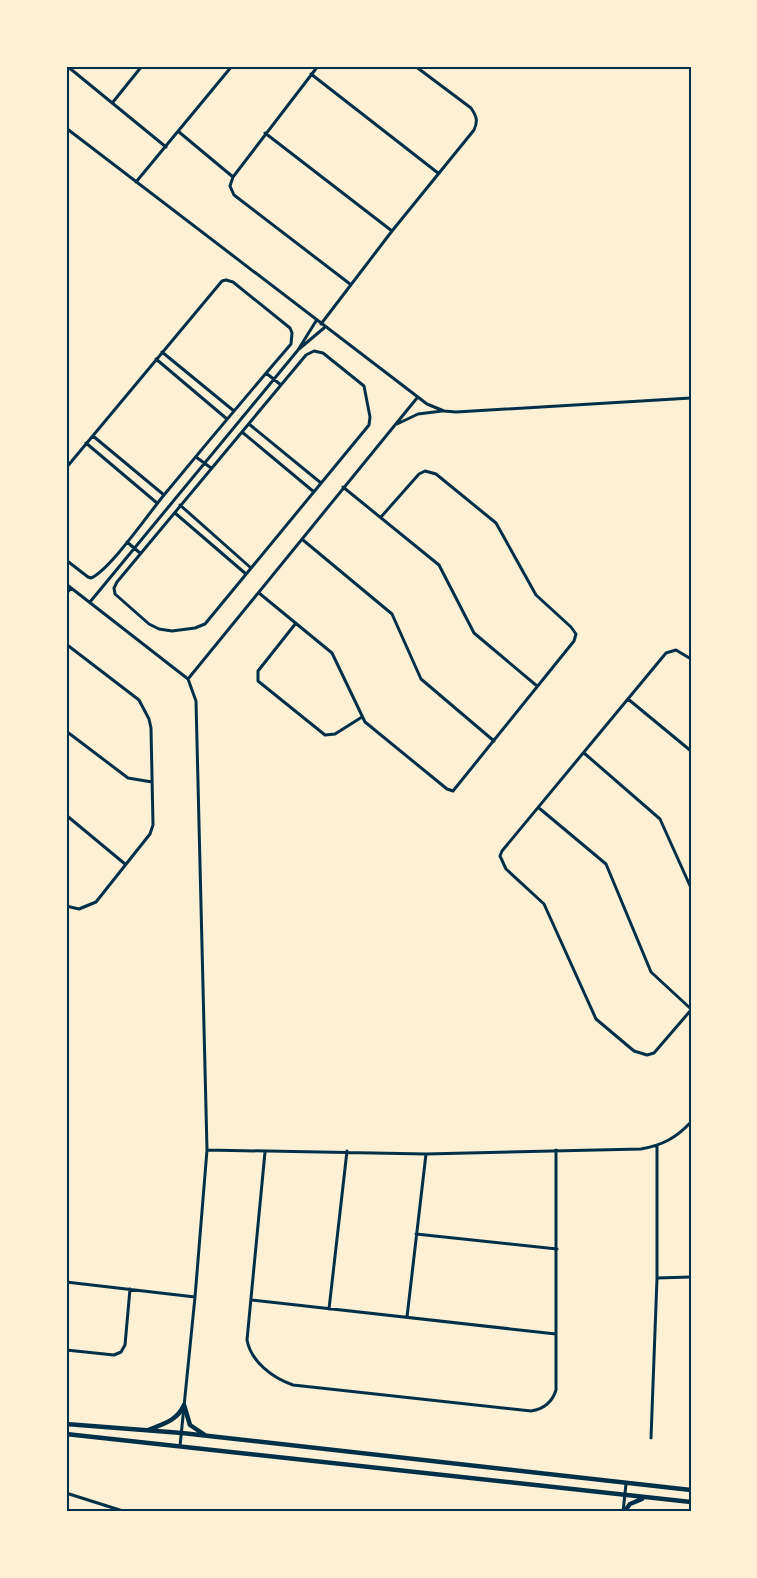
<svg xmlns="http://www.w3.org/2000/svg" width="757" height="1578" font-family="Raleway,sans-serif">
	<rect width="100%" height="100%" fill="#fdf0d5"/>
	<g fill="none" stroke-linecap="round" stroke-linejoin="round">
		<path stroke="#003049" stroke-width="3" d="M67 66 166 147
			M318 66 233 177 230 186 234 195 350 284
			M311 74 438 173
			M113 102 142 66
			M66 128 427 404 444 411 456 412 691 398
			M179 132 233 177
			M265 133 392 231
			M136 182 232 66
			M321 324 392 231 474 130C478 121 477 117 471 108L415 66
			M299 349 324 328
			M314 351 323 353 364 386 370 417 369 425 205 624 195 628 172 631 159 629 149 624 115 594 114 588 117 582 306 355Z
			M162 352 234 411
			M156 359 227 419
			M266 373 281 385
			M249 424 321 483
			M397 424 418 414 442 411
			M242 432 314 492
			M93 436 164 495
			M86 443 157 503
			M196 457 211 468
			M66 468 222 281 226 280 233 282 290 328 292 333 291 344C248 394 206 444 164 495 149 513 110 570 91 578L88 577 66 560
			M343 487 439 565 474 633 537 686
			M180 505 251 568
			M175 513 246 574
			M303 540 392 614 421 679 494 741
			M127 542 140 553
			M66 584 188 679 196 701 207 1150 195 1297 180 1446
			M259 593 332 653 365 722 447 789 453 791 574 641 576 634 571 627 536 595 496 523 436 474 425 471 419 474 381 517
			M66 594 71 588
			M90 602 298 350 316 321
			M296 623 258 671V681L325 735 335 734 362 717
			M66 644 139 700 149 719 151 728 153 825 150 834 96 902 79 909 66 906
			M691 659 676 650 666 653 502 851 500 856 506 869 544 904 596 1019 634 1051 647 1055 654 1053 691 1010
			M188 679 417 398
			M628 699 691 751
			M66 731 128 778 152 782
			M584 753 660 819 691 888
			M539 808 606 864 651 972 691 1009
			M66 815 125 864
			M207 1150 426 1154 641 1149C663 1145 676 1138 691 1122
			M265 1152 247 1340C251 1362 273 1378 293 1385L531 1411C544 1409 552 1403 556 1390V1150
			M416 1234 557 1249
			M657 1278 691 1277
			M66 1282 195 1297
			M251 1300 556 1334
			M329 1309 347 1151
			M407 1317 426 1154
			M66 1350 114 1355 121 1352 125 1345 130 1289
			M651 1438 657 1278V1146
			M66 1493 126 1512
			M296 1512H307
			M623 1512 626 1484"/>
		<path stroke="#003049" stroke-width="4.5" d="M184 1405 190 1425 205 1435
			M66 1424 182 1433 691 1490
			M148 1430C163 1424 177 1421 184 1405
			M66 1434 691 1502
			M624 1512 630 1504 642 1499"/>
	</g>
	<rect width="757" height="1578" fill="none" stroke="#fdf0d5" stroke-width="135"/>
	<rect x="68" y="68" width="622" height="1442" fill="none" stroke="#003049" stroke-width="2"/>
</svg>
